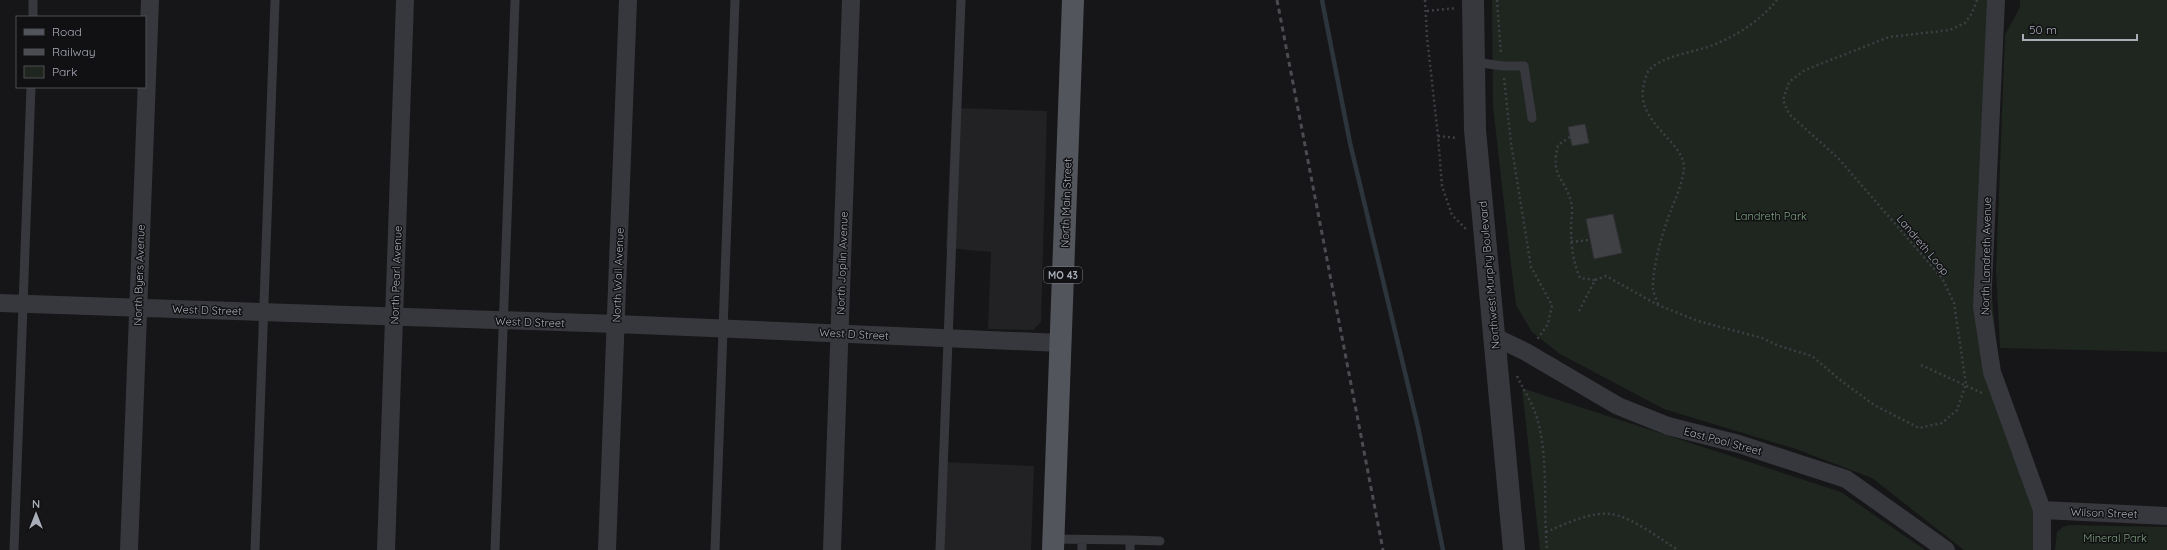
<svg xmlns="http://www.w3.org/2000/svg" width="2167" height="550" font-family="Quicksand,sans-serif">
	<rect width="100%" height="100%" fill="#161618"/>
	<path fill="#222225" d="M952 108 1047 111 1041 322 1033 330 988 329 991 252 946 248Z
		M940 462 1034 466 1031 550H937Z"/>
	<path fill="#1e261f" d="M1492 0H1993L1987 248 2000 376 2046 550H1964L1872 478 1796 449 1664 409 1560 354 1532 332 1516 305 1511 265 1493 106Z
		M2020 0H2167V352L2000 348 1996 269 2005 35 2020 7Z
		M1522 388 1841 492 1925 550H1540Z
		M2069 525 2167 527V550H2055L2057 532 2063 527Z"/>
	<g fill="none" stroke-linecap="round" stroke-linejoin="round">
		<path stroke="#2c353c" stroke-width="4.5" d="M1322 0 1350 143 1418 427 1443 550"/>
	</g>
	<path fill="#404145" stroke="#303034" d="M1585 124 1589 143 1572 146 1568 127Z
		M1613 214 1622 253 1594 259 1586 219Z"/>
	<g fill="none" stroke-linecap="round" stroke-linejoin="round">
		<path stroke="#3d3f44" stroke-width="2.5" stroke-dasharray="2 3" stroke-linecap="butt" d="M1425 0 1427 37 1438 136 1442 186 1452 215 1466 229
			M1497 0 1501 55
			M1427 11 1456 8
			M1504 78 1511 143 1531 267 1552 305 1548 324 1536 341
			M1438 136 1458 138
			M1570 137 1558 145C1550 179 1564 175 1571 202 1573 208 1572 217 1571 224 1571 243 1572 259 1580 278L1595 280
			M1571 242 1589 240
			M1658 304C1657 300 1654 294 1653 290 1652 267 1663 231 1671 210 1676 197 1684 180 1684 166 1682 140 1634 121 1644 84 1645 80 1646 74 1649 70 1663 55 1697 52 1716 44 1739 34 1761 20 1777 0
			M1579 311 1595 280 1606 276 1658 305 1698 321 1762 338 1779 346 1812 356 1839 379 1874 405 1919 428 1942 423 1957 410 1966 384 1954 303 1942 278 1838 158 1789 114 1783 100 1789 82 1805 70 1889 37 1950 30 1965 23 1972 13 1977 0
			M1921 365 1982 393
			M1517 376C1524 391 1532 402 1537 418 1549 458 1543 508 1547 550
			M1546 532C1566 524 1588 512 1610 514 1629 515 1662 540 1678 550"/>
		<path stroke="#37383d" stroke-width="9" d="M33 17V0
			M1474 62 1503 66H1524L1532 118
			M1053 539 1130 540V550
			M1082 540V550
			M1130 540 1160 541
			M14 550 31 87
			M255 550 275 0
			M495 550 515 0
			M715 550 735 0
			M940 550 961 0"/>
		<path stroke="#37383d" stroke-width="18" d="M1996 0 1982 307 1992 372 2042 510V550
			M0 303 616 324 1061 343
			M1495 337 1526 352 1618 406 1668 426 1739 444 1846 479 1946 550
			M2042 510 2167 516
			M129 550 150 0
			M386 550 405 0
			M607 550 628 0
			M832 550 851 0"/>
		<path stroke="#37383d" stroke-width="22" d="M1473 0 1475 130 1514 550"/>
		<path stroke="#53555c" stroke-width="22" d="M1053 550 1073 0"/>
		<path stroke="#4a4c52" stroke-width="3" stroke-dasharray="5 4" stroke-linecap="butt" d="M1277 0 1383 550"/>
	</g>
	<g text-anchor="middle" stroke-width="3" stroke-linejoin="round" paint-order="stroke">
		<rect fill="#111113" stroke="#7b7e86" stroke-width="1" x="1044" y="267" width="38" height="16" rx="3"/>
		<g font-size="10" font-weight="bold" fill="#a8adb8">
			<text x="1063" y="279">MO 43</text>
		</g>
		<g font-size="11" fill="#a8adb8" stroke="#111113">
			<text transform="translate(1066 203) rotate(-88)" y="4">North Main Street</text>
			<text transform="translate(1923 245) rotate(50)" y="4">Landreth Loop</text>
			<text transform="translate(1986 256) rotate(-89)" y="4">North Landreth Avenue</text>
			<text transform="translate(842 263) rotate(-88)" y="4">North Joplin Avenue</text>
			<text transform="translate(139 275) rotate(-88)" y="4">North Byers Avenue</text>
			<text transform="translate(396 275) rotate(-88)" y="4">North Pearl Avenue</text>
			<text transform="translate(618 275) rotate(-88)" y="4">North Wall Avenue</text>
			<text transform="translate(1489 275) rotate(-95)" y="4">Northwest Murphy Boulevard</text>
			<text transform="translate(207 310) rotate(2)" y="4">West D Street</text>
			<text transform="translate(530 322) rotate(2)" y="4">West D Street</text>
			<text transform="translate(854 334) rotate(3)" y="4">West D Street</text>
			<text transform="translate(1723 441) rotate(15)" y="4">East Pool Street</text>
			<text transform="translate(2104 513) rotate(2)" y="4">Wilson Street</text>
		</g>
		<g font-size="11" fill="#7fa381" stroke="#111113">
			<text x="1771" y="220">Landreth Park</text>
			<text x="2115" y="542">Mineral Park</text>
		</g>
	</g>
	<rect x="16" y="16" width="130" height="72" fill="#111113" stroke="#4d4f55"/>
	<rect x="24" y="29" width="20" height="6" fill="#53555c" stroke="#4d4f55"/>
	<text x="52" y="36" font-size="12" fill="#a8adb8">Road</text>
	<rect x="24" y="49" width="20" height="6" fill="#4a4c52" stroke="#4d4f55"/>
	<text x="52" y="56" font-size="12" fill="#a8adb8">Railway</text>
	<rect x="24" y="66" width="20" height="12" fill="#1e261f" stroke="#4d4f55"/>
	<text x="52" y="76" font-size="12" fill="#a8adb8">Park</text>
	<g transform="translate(36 514)" stroke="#111113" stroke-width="3" paint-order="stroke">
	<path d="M0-3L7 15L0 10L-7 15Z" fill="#a8adb8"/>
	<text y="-6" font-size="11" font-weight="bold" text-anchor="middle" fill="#a8adb8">N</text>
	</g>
	<path d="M2023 34v6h114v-6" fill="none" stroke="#a8adb8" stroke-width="2"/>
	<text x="2029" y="34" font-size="12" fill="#a8adb8" stroke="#111113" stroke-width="3" paint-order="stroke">50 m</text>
</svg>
